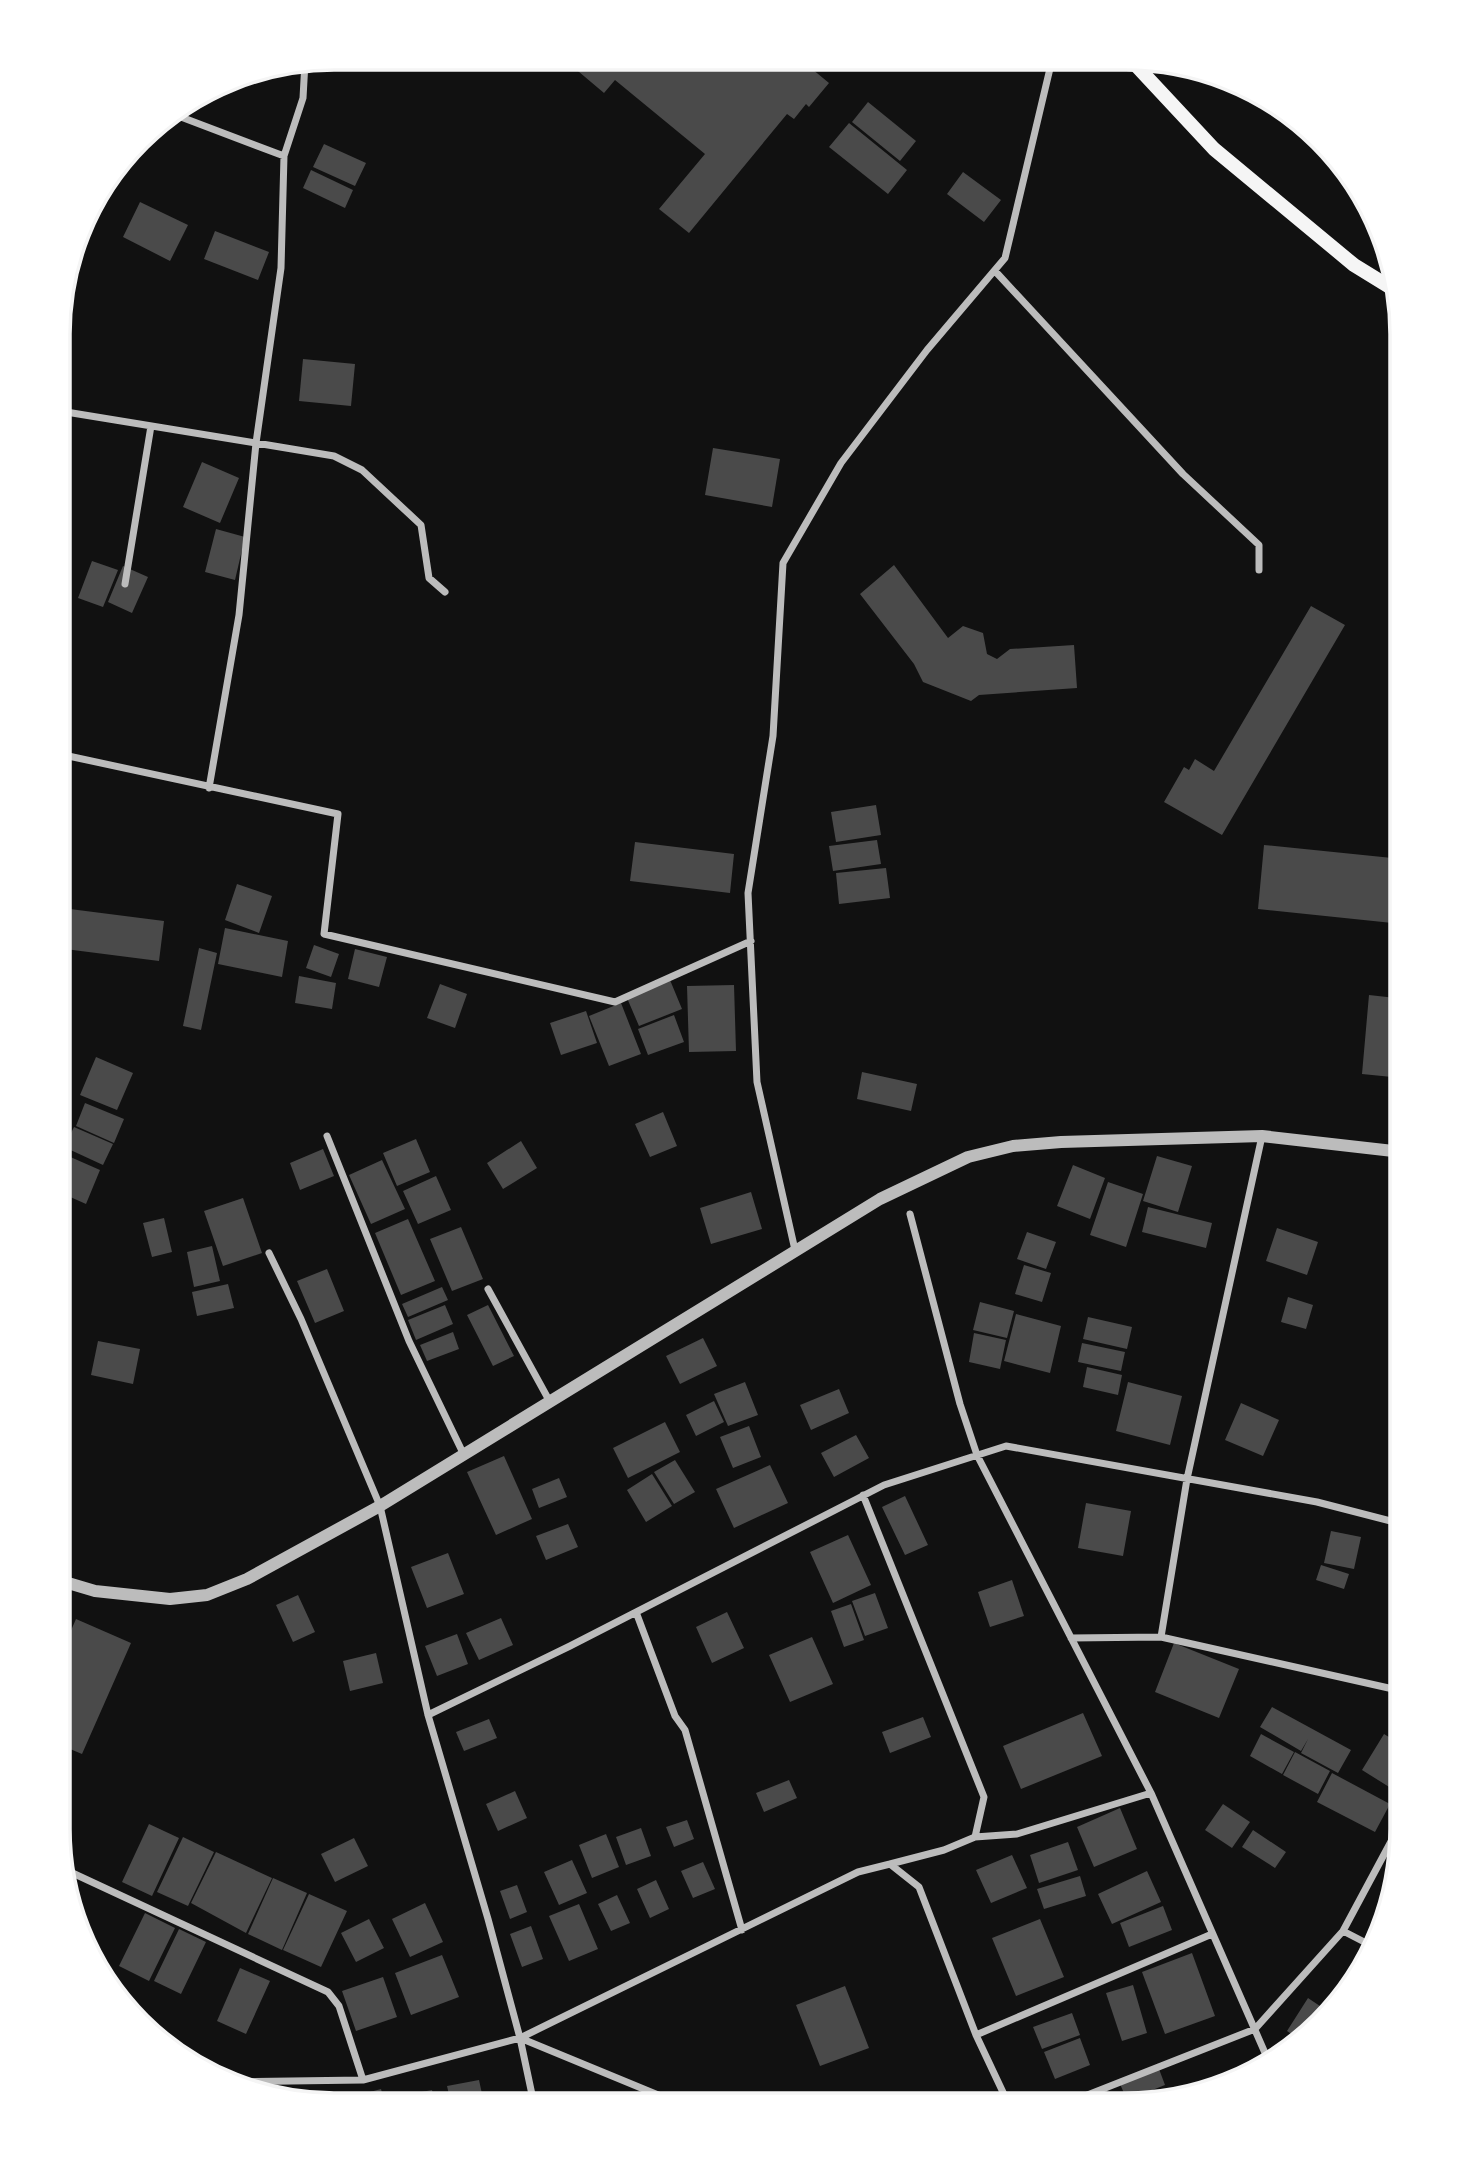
<svg xmlns="http://www.w3.org/2000/svg" width="1460" height="2163" font-family="'Titillium Web',sans-serif">
	<rect width="100%" height="100%" fill="#111"/>
	<path fill="#4a4a4a" d="M579 58 800 59 829 83 809 107 806 104 794 119 787 114 689 233 659 209 705 154 615 80 604 93 572 66Z
		M868 102 916 141 900 161 852 122Z
		M849 123 907 170 888 194 829 147Z
		M324 144 366 163 355 186 313 167Z
		M311 170 353 190 345 208 303 188Z
		M963 172 1001 200 984 222 947 194Z
		M101 188 88 230 84 228 95 196Z
		M140 202 188 225 170 261 123 237Z
		M215 231 269 252 258 280 204 259Z
		M303 359 355 364 351 406 299 401Z
		M713 448 780 459 772 507 705 495Z
		M202 462 239 478 220 523 183 507Z
		M216 529 245 537 235 580 205 572Z
		M92 561 118 570 103 607 78 598Z
		M894 565 948 638 963 626 983 633 987 654 997 659 1010 649 1074 645 1077 688 979 695 971 701 923 682 914 664 860 594Z
		M123 566 148 577 132 613 108 602Z
		M1311 606 1345 625 1222 835 1164 802 1184 767 1189 770 1195 759 1214 771Z
		M876 805 881 835 836 842 831 812Z
		M877 840 881 864 833 871 829 846Z
		M635 842 734 854 730 893 630 881Z
		M1264 845 1402 859V924L1258 909Z
		M886 868 890 898 839 904 836 873Z
		M237 884 272 896 259 933 225 920Z
		M70 909 164 921 159 961 65 949Z
		M225 928 288 941 282 977 218 964Z
		M314 945 339 954 331 977 306 968Z
		M199 948 217 953 201 1030 183 1026Z
		M355 949 387 957 379 987 348 979Z
		M299 976 336 983 332 1009 295 1003Z
		M670 980 682 1009 639 1026 627 998Z
		M440 984 467 994 455 1028 427 1018Z
		M734 985 736 1051 689 1052 687 986Z
		M1369 995 1396 998 1391 1055 1402 1056V1078L1362 1074Z
		M621 1003 641 1054 609 1066 589 1016Z
		M586 1011 597 1043 561 1055 550 1023Z
		M674 1015 684 1042 648 1055 638 1029Z
		M96 1057 133 1073 117 1110 80 1095Z
		M862 1072 917 1084 911 1111 857 1099Z
		M85 1103 124 1119 114 1143 76 1126Z
		M663 1112 677 1146 650 1157 635 1124Z
		M74 1127 113 1144 103 1165 64 1147Z
		M416 1139 430 1172 397 1186 383 1153Z
		M521 1141 537 1168 503 1189 487 1163Z
		M323 1149 334 1176 300 1190 290 1163Z
		M59 1152 100 1170 86 1204 59 1192Z
		M1157 1156 1192 1166 1178 1212 1143 1201Z
		M382 1160 405 1209 371 1224 349 1175Z
		M1073 1165 1105 1178 1090 1219 1057 1206Z
		M436 1176 451 1210 418 1224 403 1191Z
		M1108 1182 1143 1194 1126 1247 1090 1235Z
		M751 1192 762 1229 711 1244 700 1208Z
		M243 1198 262 1253 223 1266 204 1211Z
		M1148 1207 1212 1223 1206 1248 1142 1232Z
		M164 1218 172 1252 152 1257 143 1223Z
		M408 1219 435 1281 401 1295 375 1233Z
		M461 1227 483 1279 452 1291 430 1239Z
		M1277 1228 1318 1242 1307 1275 1266 1261Z
		M1027 1232 1056 1242 1046 1269 1017 1259Z
		M212 1246 220 1281 194 1287 187 1252Z
		M1024 1265 1051 1273 1042 1302 1015 1294Z
		M327 1269 344 1311 315 1323 297 1281Z
		M228 1284 234 1308 197 1316 192 1292Z
		M442 1287 448 1300 408 1317 402 1304Z
		M1288 1297 1313 1305 1306 1329 1281 1322Z
		M980 1302 1014 1311 1007 1338 973 1330Z
		M445 1305 453 1324 416 1340 408 1320Z
		M488 1305 514 1356 493 1366 467 1315Z
		M1016 1314 1061 1326 1050 1373 1004 1361Z
		M1088 1317 1132 1327 1127 1349 1083 1339Z
		M453 1332 459 1349 427 1361 420 1345Z
		M974 1333 1006 1340 1000 1369 969 1362Z
		M703 1338 717 1366 680 1384 666 1356Z
		M98 1341 140 1349 133 1384 91 1375Z
		M1082 1343 1125 1352 1121 1371 1078 1362Z
		M1087 1367 1122 1375 1118 1395 1083 1387Z
		M745 1382 758 1415 728 1426 714 1394Z
		M1128 1382 1182 1396 1170 1445 1116 1431Z
		M839 1389 849 1413 811 1430 800 1405Z
		M714 1401 724 1422 696 1436 686 1415Z
		M1241 1403 1279 1420 1263 1456 1225 1440Z
		M665 1422 680 1452 628 1478 613 1448Z
		M749 1426 761 1457 733 1468 720 1437Z
		M856 1435 869 1458 834 1477 821 1453Z
		M504 1456 532 1519 496 1535 467 1472Z
		M675 1460 695 1492 674 1504 654 1472Z
		M770 1465 788 1503 734 1528 716 1489Z
		M652 1474 672 1506 646 1522 627 1490Z
		M559 1478 567 1497 539 1508 532 1489Z
		M905 1496 928 1545 905 1555 882 1507Z
		M1086 1503 1131 1511 1123 1556 1078 1548Z
		M568 1524 578 1547 546 1560 536 1536Z
		M1331 1531 1361 1537 1354 1569 1324 1563Z
		M848 1535 871 1585 833 1603 810 1552Z
		M448 1553 464 1594 427 1608 411 1567Z
		M1321 1565 1349 1574 1344 1589 1316 1580Z
		M1012 1580 1024 1616 990 1627 978 1592Z
		M875 1593 888 1628 865 1636 852 1601Z
		M298 1595 315 1632 293 1642 276 1605Z
		M851 1604 864 1640 844 1647 831 1611Z
		M727 1612 744 1648 712 1663 696 1627Z
		M501 1618 513 1645 479 1660 466 1633Z
		M76 1619 131 1643 82 1754 58 1744V1660Z
		M457 1634 468 1664 437 1676 425 1646Z
		M812 1637 833 1684 790 1702 769 1655Z
		M1174 1643 1239 1669 1219 1718 1155 1692Z
		M376 1653 383 1683 350 1691 343 1661Z
		M1272 1707 1351 1750 1338 1773 1301 1753 1308 1739 1301 1751 1260 1727Z
		M1083 1713 1102 1756 1021 1789 1003 1746Z
		M923 1717 931 1737 890 1753 882 1732Z
		M489 1719 497 1738 464 1751 456 1732Z
		M1261 1734 1294 1752 1282 1774 1250 1756Z
		M1384 1734 1402 1745V1778L1394 1790 1362 1770Z
		M1295 1752 1330 1771 1318 1794 1283 1775Z
		M1332 1773 1390 1804 1375 1832 1317 1802Z
		M789 1780 797 1798 764 1812 756 1793Z
		M515 1791 527 1818 498 1831 486 1804Z
		M1223 1804 1250 1822 1232 1848 1205 1830Z
		M1120 1808 1137 1849 1094 1867 1077 1827Z
		M687 1820 694 1839 674 1847 666 1827Z
		M149 1824 179 1838 152 1896 122 1882Z
		M641 1828 651 1856 626 1865 616 1837Z
		M1253 1830 1286 1852 1275 1868 1242 1847Z
		M606 1834 619 1867 592 1878 579 1845Z
		M183 1837 214 1852 188 1906 157 1892Z
		M354 1838 368 1866 335 1882 321 1854Z
		M1068 1842 1078 1870 1039 1883 1030 1855Z
		M216 1852 272 1878 246 1933 191 1903Z
		M1012 1855 1027 1888 991 1903 976 1870Z
		M572 1860 587 1893 559 1905 544 1872Z
		M703 1862 715 1889 693 1898 681 1871Z
		M1147 1871 1161 1902 1112 1924 1098 1894Z
		M1080 1876 1086 1896 1044 1909 1037 1889Z
		M273 1878 307 1893 282 1950 248 1934Z
		M656 1880 669 1909 650 1918 637 1889Z
		M517 1885 527 1912 510 1919 500 1891Z
		M309 1894 347 1911 321 1967 283 1950Z
		M617 1895 630 1923 611 1931 598 1904Z
		M425 1903 443 1942 410 1957 392 1919Z
		M579 1904 598 1949 569 1961 549 1916Z
		M1163 1906 1172 1930 1129 1947 1120 1923Z
		M145 1913 175 1928 149 1981 119 1966Z
		M369 1919 384 1948 356 1962 341 1933Z
		M1040 1919 1064 1977 1016 1996 992 1938Z
		M531 1926 543 1959 522 1967 510 1934Z
		M179 1929 206 1942 181 1994 154 1981Z
		M1192 1953 1215 2016 1165 2034 1142 1972Z
		M442 1955 459 1997 411 2015 395 1973Z
		M240 1968 270 1981 246 2034 217 2021Z
		M383 1977 397 2017 356 2031 342 1991Z
		M1133 1985 1147 2033 1122 2041 1106 1993Z
		M845 1986 869 2048 820 2066 796 2005Z
		M1308 1998 1326 2010 1315 2028 1302 2041 1287 2031Z
		M1072 2013 1080 2035 1042 2049 1033 2027Z
		M1080 2038 1090 2065 1055 2079 1044 2052Z
		M1159 2069 1165 2085 1127 2100 1120 2084Z
		M479 2080 484 2103H451L447 2086Z
		M381 2089 385 2103H361L359 2095Z
		M1106 2089 1114 2105H1072Z
		M432 2090 435 2103H407L406 2095Z
		M341 2093 343 2103H303V2100Z"/>
	<g fill="none" stroke-linecap="round" stroke-linejoin="round">
		<path stroke="#bcbcbc" stroke-width="7" d="M173 114 284 156
			M995 271 1183 474 1259 545V570
			M60 411 256 443 281 268 284 156 303 98 305 62
			M125 584 151 426
			M59 754 338 814 324 934 615 1002 751 941
			M209 788 239 615 256 443 334 456 362 470 421 525 429 578 445 592
			M327 1136 409 1341 463 1453
			M910 1214 960 1404 977 1455 1151 1793 1269 2062
			M795 1250 757 1082 748 893 773 736 783 563 841 463 927 350 1005 258 1052 60
			M269 1253 301 1319 380 1506 428 1715 488 1919 520 2038 534 2104
			M488 1289 550 1402
			M863 1495 984 1797 975 1837 944 1850 890 1864
			M636 1612 675 1716 685 1730 742 1930
			M1161 1637 1187 1479 1262 1136
			M1071 1638 1161 1637 1402 1691
			M428 1715 570 1646 884 1485 1006 1446 1317 1502 1402 1524
			M975 1837 1017 1834 1151 1793
			M66 1870 328 1992 339 2006 363 2080
			M1343 1931 1372 1946
			M976 2035 1212 1934
			M520 2038 858 1872 890 1864 919 1887 976 2035 1009 2105
			M224 2082 363 2080 520 2038 680 2104
			M1062 2105 1255 2029 1343 1931 1402 1821"/>
		<path stroke="#bcbcbc" stroke-width="12" d="M58 1580 95 1591 170 1599 207 1595 247 1579 380 1506 880 1199 968 1157 1013 1146 1061 1142 1262 1136 1402 1152"/>
		<path stroke="#f5f5f5" stroke-width="14" d="M1131 60 1214 149 1354 265 1393 289"/>
	</g>
	<path d="M0 0H1460V2163H0ZM334 70H1126A264 264 0 0 1 1390 334V1829A264 264 0 0 1 1126 2093H334A264 264 0 0 1 70 1829V334A264 264 0 0 1 334 70Z" fill="#fff" fill-rule="evenodd"/>
	<path fill="none" stroke="#f5f5f5" stroke-width="3.5" d="M334 70H1126A264 264 0 0 1 1390 334V1829A264 264 0 0 1 1126 2093H334A264 264 0 0 1 70 1829V334A264 264 0 0 1 334 70Z"/>
</svg>
